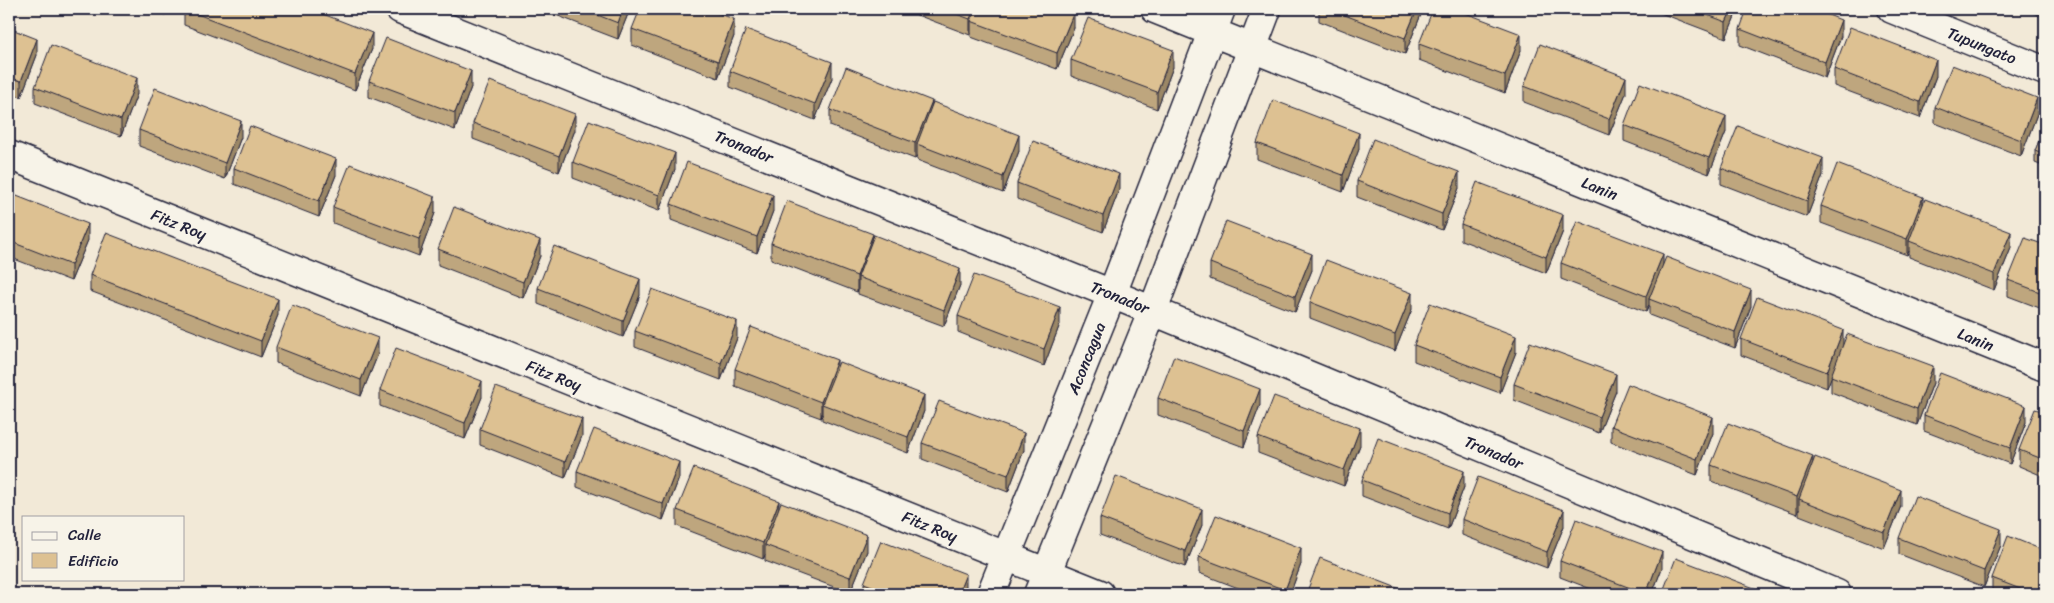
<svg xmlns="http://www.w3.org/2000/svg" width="2054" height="603" font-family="Sriracha,sans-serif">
	<rect width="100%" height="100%" fill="#f2e9d7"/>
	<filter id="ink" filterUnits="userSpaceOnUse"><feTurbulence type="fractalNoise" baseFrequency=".02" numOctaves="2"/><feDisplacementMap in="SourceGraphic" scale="10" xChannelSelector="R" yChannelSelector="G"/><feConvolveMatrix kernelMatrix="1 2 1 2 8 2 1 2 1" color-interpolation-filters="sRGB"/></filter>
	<g filter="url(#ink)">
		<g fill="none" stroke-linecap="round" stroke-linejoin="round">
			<g stroke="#22223b" stroke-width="31">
				<path id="minor" d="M400 9 1112 294 1837 594
					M1155 9 2045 367
					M1892 9 2045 71
					M9 155 1100 594
					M991 594 1112 294 1221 9
					M1038 594 1153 310 1267 9"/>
			</g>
			<use href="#minor" stroke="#f7f3e8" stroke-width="28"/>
		</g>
		<path fill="#bea67e" stroke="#22223b" d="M149 9H167L165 15Z
			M184 9 372 49 355 90 184 25Z
			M540 9H630L618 39Z
			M901 9H1066L1074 28 1057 69 971 37V33L970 35Z
			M1319 9H1422V12L1405 54 1319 21Z
			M1650 9H1738L1726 38Z
			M2023 9H2045V17Z
			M9 28 37 55 21 97 9 93Z
			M632 29 734 36 718 78 632 45Z
			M1740 29 1841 36 1825 78 1740 45Z
			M1419 44 1521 50 1505 93 1419 60Z
			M1071 60 1173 67 1157 109 1071 76Z
			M1834 69 1936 76 1920 118 1834 86Z
			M730 71 832 78 815 120 730 87Z
			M369 81 471 87 455 130 369 97Z
			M1524 86 1626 93 1609 135 1524 102Z
			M35 87 137 94 121 136 35 103Z
			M932 106 1019 151 1003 193 917 160V155L915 159 830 126V110Z
			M1935 107 2037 114 2021 156 1935 123Z
			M473 123 575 130 559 172 473 139Z
			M1624 125 1726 132 1709 174 1624 141Z
			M2045 125V167L2035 163V151Z
			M139 130 241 137 225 179 139 146Z
			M1257 143 1359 149 1343 192 1257 159Z
			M573 162 675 169 659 211 573 178Z
			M234 168 336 175 319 217 234 184Z
			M1721 168 1823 175 1807 217 1721 184Z
			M1357 181 1459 188 1442 230 1357 197Z
			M1017 183 1119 190 1103 232 1017 199Z
			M9 193 88 240 71 281 9 257Z
			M1923 203 2011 248 1994 290 1909 257V251L1907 255 1821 223V206Z
			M671 204 773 211 757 253 671 220Z
			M333 207 435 213 419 256 333 223Z
			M1461 224 1563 231 1546 273 1461 240Z
			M873 239 960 285 944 326 858 294V290L857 292 771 259V243Z
			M2045 245V310L2008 296V280Z
			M438 249 540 256 523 298 438 265Z
			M1210 263 1312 270 1295 312 1210 279Z
			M1561 263 1663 264 1751 306 1735 348 1649 315V305L1646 312 1561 279Z
			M90 275 278 315 261 357 90 291Z
			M538 288 640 295 623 337 538 304Z
			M1310 302 1412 309 1395 351 1310 318Z
			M958 316 1060 324 1044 366 958 332Z
			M635 331 737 338 721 380 635 347Z
			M1741 339 1843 346 1933 383 1917 425 1831 392V376L1827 388 1741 355Z
			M1414 345 1516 352 1500 393 1414 361Z
			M276 347 378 354 361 396 276 363Z
			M837 366 924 411 908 453 822 420V414L821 418 735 386V369Z
			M1514 384 1616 391 1599 433 1514 400Z
			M380 390 482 397 465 439 380 406Z
			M1158 398 1260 405 1244 447 1158 415Z
			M2045 412V477L2019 466V450Z
			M1924 415 2026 422 2010 464 1924 431Z
			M1611 426 1713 433 1697 475 1611 442Z
			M480 429 582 436 565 478 480 445Z
			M1258 437 1360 445 1344 486 1258 453Z
			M922 443 1024 450 1008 492 922 459Z
			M1813 461 1901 506 1884 548 1799 515V509L1797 514 1711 481V465Z
			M577 471 679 478 663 520 577 487Z
			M1362 480 1464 487 1448 529 1362 496Z
			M779 507 867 551 850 593 765 561V555L763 559 677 526V510Z
			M1100 518 1202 525 1185 567 1100 535Z
			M1462 519 1564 526 1547 568 1462 535Z
			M1899 538 2001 545 1984 587 1899 554Z
			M1199 557 1301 564 1290 594H1254L1199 573Z
			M1560 561 1662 568 1652 594H1604L1560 577Z
			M1992 578 2045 594H1992Z
			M864 583 966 590 965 594H864Z"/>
		<path fill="#9b8766" stroke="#22223b" d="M623 9H630L618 39V23Z
			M974 9H980L971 21V33L970 35V19Z
			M1417 9H1422V12L1405 54V38Z
			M1732 9H1738L1726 38V22Z
			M1074 12V28L1057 69V53Z
			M734 19V36L718 78V61Z
			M1841 20V36L1825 78V62Z
			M372 33V49L355 90V74Z
			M1521 34V50L1505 93V76Z
			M37 39V55L21 97V81Z
			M1173 50V67L1157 109V92Z
			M1936 60V76L1920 118V102Z
			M832 62V78L815 120V104Z
			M471 71V87L455 130V113Z
			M1626 77V93L1609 135V119Z
			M137 78V94L121 136V120Z
			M2037 98V114L2021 156V140Z
			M932 101V117L917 144V155L915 159V143Z
			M575 114V130L559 172V156Z
			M1726 116V132L1709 174V158Z
			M241 121V137L225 179V163Z
			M1359 133V149L1343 192V175Z
			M1019 135V151L1003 193V177Z
			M675 153V169L659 211V195Z
			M1823 158V175L1807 217V201Z
			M336 159V175L319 217V201Z
			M1459 172V188L1442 230V214Z
			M1119 174V190L1103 232V216Z
			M773 195V211L757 253V237Z
			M435 197V213L419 256V239Z
			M1923 197V213L1909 241V251L1907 255V239Z
			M1563 215V231L1546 273V257Z
			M88 224V240L71 281V265Z
			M2011 232V248L1994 290V274Z
			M873 234V250L858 277V290L857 292V276Z
			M540 240V256L523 298V282Z
			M1312 254V270L1295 312V296Z
			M1663 254V270L1649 299V305L1646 312V296Z
			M960 269V285L944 326V310Z
			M640 279V295L623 337V321Z
			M1751 290V306L1735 348V332Z
			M1412 293V309L1395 351V335Z
			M278 299V315L261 357V341Z
			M1060 307V324L1044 366V349Z
			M737 321V338L721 380V363Z
			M1843 330V346L1827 388V372Z
			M1516 336V352L1500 393V377Z
			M378 338V354L361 396V380Z
			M837 360V376L822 404V414L821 418V402Z
			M1933 366V383L1917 425V409Z
			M1616 374V391L1599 433V417Z
			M482 381V397L465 439V423Z
			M1260 389V405L1244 447V431Z
			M924 395V411L908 453V437Z
			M2026 406V422L2010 464V448Z
			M1713 417V433L1697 475V459Z
			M582 419V436L565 478V462Z
			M1360 428V445L1344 486V470Z
			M1024 433V450L1008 492V475Z
			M1813 456V472L1799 499V509L1797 514V497Z
			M679 462V478L663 520V504Z
			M1464 471V487L1448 529V513Z
			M1901 490V506L1884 548V532Z
			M779 501V517L765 545V555L763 559V543Z
			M1202 509V525L1185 567V551Z
			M1564 510V526L1547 568V552Z
			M2001 529V545L1984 587V571Z
			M867 535V551L850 593V577Z
			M1301 548V564L1290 594H1285V590Z
			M1662 552V568L1652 594H1646Z
			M966 574V590L965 594H958Z"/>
		<path fill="#ddc192" stroke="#22223b" d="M184 9H310L372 33 355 74Z
			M582 9H623L618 23Z
			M640 9H706L734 19 718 61 632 29Z
			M943 9H974L970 19Z
			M976 9H1066L1074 12 1057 53 971 21Z
			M1329 9H1417L1405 38Z
			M1433 9H1455L1521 34 1505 76 1419 44Z
			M1692 9H1732L1726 22Z
			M1747 9H1813L1841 20 1825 62 1740 29Z
			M1088 18 1173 50 1157 92 1071 60Z
			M1850 27 1936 60 1920 102 1834 69Z
			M9 28 37 39 21 81 9 77Z
			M746 29 832 62 815 104 730 71Z
			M386 38 471 71 455 113 369 81Z
			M1540 44 1626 77 1609 119 1524 86Z
			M51 45 137 78 121 120 35 87Z
			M1952 65 2037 98 2021 140 1935 107Z
			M846 67 932 101 915 143 830 110Z
			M490 81 575 114 559 156 473 123Z
			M1640 83 1726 116 1709 158 1624 125Z
			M155 88 241 121 225 163 139 130Z
			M1273 100 1359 133 1343 175 1257 143Z
			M933 102 1019 135 1003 177 917 144Z
			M589 120 675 153 659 195 573 162Z
			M2045 125V155L2035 151Z
			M250 126 336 159 319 201 234 168Z
			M1738 126 1823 158 1807 201 1721 168Z
			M1373 139 1459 172 1442 214 1357 181Z
			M1033 141 1119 174 1103 216 1017 183Z
			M687 162 773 195 757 237 671 204Z
			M350 164 435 197 419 239 333 207Z
			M1837 164 1923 197 1907 239 1821 206Z
			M1477 182 1563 215 1546 257 1461 224Z
			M9 193 88 224 71 265 9 241Z
			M1925 199 2011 232 1994 274 1909 241Z
			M787 201 873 234 857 276 771 243Z
			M454 207 540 240 523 282 438 249Z
			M1226 221 1312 254 1295 296 1210 263Z
			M1577 221 1663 254 1646 296 1561 263Z
			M106 233 278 299 261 341 90 275Z
			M874 235 960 269 944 310 858 277Z
			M2025 238 2045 245V294L2008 280Z
			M554 246 640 279 623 321 538 288Z
			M1666 257 1751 290 1735 332 1649 299Z
			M1326 260 1412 293 1395 335 1310 302Z
			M974 275 1060 307 1044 349 958 316Z
			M652 289 737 321 721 363 635 331Z
			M1757 297 1843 330 1827 372 1741 339Z
			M1430 303 1516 336 1500 377 1414 345Z
			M292 305 378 338 361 380 276 347Z
			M751 327 837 360 821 402 735 369Z
			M1847 334 1933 366 1917 409 1831 376Z
			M1530 342 1616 374 1599 417 1514 384Z
			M396 348 482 381 465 423 380 390Z
			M1174 356 1260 389 1244 431 1158 398Z
			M839 362 924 395 908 437 822 404Z
			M1940 373 2026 406 2010 448 1924 415Z
			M1628 384 1713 417 1697 459 1611 426Z
			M496 387 582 419 565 462 480 429Z
			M1274 396 1360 428 1344 470 1258 437Z
			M939 401 1024 433 1008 475 922 443Z
			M2035 409 2045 412V460L2019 450Z
			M1728 423 1813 456 1797 497 1711 465Z
			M594 429 679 462 663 504 577 471Z
			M1378 438 1464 471 1448 513 1362 480Z
			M1815 457 1901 490 1884 532 1799 499Z
			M694 468 779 501 763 543 677 510Z
			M1116 476 1202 509 1185 551 1100 518Z
			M1478 477 1564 510 1547 552 1462 519Z
			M1915 496 2001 529 1984 571 1899 538Z
			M781 502 867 535 850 577 765 545Z
			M1216 515 1301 548 1285 590 1199 557Z
			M1576 519 1662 552 1646 594 1560 561Z
			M2008 536 2045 551V594H2033L1992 578Z
			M881 541 966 574 958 594H893L864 583Z
			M1320 558 1405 591 1404 594H1306Z
			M1676 558 1762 591 1760 594H1662Z"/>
	</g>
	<g text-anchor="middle" stroke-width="5" stroke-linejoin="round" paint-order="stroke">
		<g font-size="16" fill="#22223b" stroke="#f7f3e8">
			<text transform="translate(1982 45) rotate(22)" y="6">Tupungato</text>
			<text transform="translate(744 146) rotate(22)" y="6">Tronador</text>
			<text transform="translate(1600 188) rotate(22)" y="6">Lanin</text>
			<text transform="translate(179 224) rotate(22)" y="6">Fitz Roy</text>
			<text transform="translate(1120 297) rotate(22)" y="6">Tronador</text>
			<text transform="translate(1976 339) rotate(22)" y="6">Lanin</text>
			<text transform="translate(1086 358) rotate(-68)" y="6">Aconcagua</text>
			<text transform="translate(554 375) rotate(22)" y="6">Fitz Roy</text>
			<text transform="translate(1494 452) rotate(23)" y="6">Tronador</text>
			<text transform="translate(930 526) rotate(22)" y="6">Fitz Roy</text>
		</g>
	</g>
	<rect width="2054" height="603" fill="none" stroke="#f7f3e8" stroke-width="30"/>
	<rect x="15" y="15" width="2024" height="573" fill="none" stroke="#22223b" stroke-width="2" filter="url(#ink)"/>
	<rect x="22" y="516" width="162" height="65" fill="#f7f3e8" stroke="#a29fa3"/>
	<rect x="32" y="532" width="25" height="8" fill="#f7f3e8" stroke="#a29fa3"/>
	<text x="68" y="540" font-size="15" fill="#22223b">Calle</text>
	<rect x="32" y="553" width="25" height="15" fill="#ddc192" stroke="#a29fa3"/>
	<text x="68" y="566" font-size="15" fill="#22223b">Edificio</text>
</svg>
